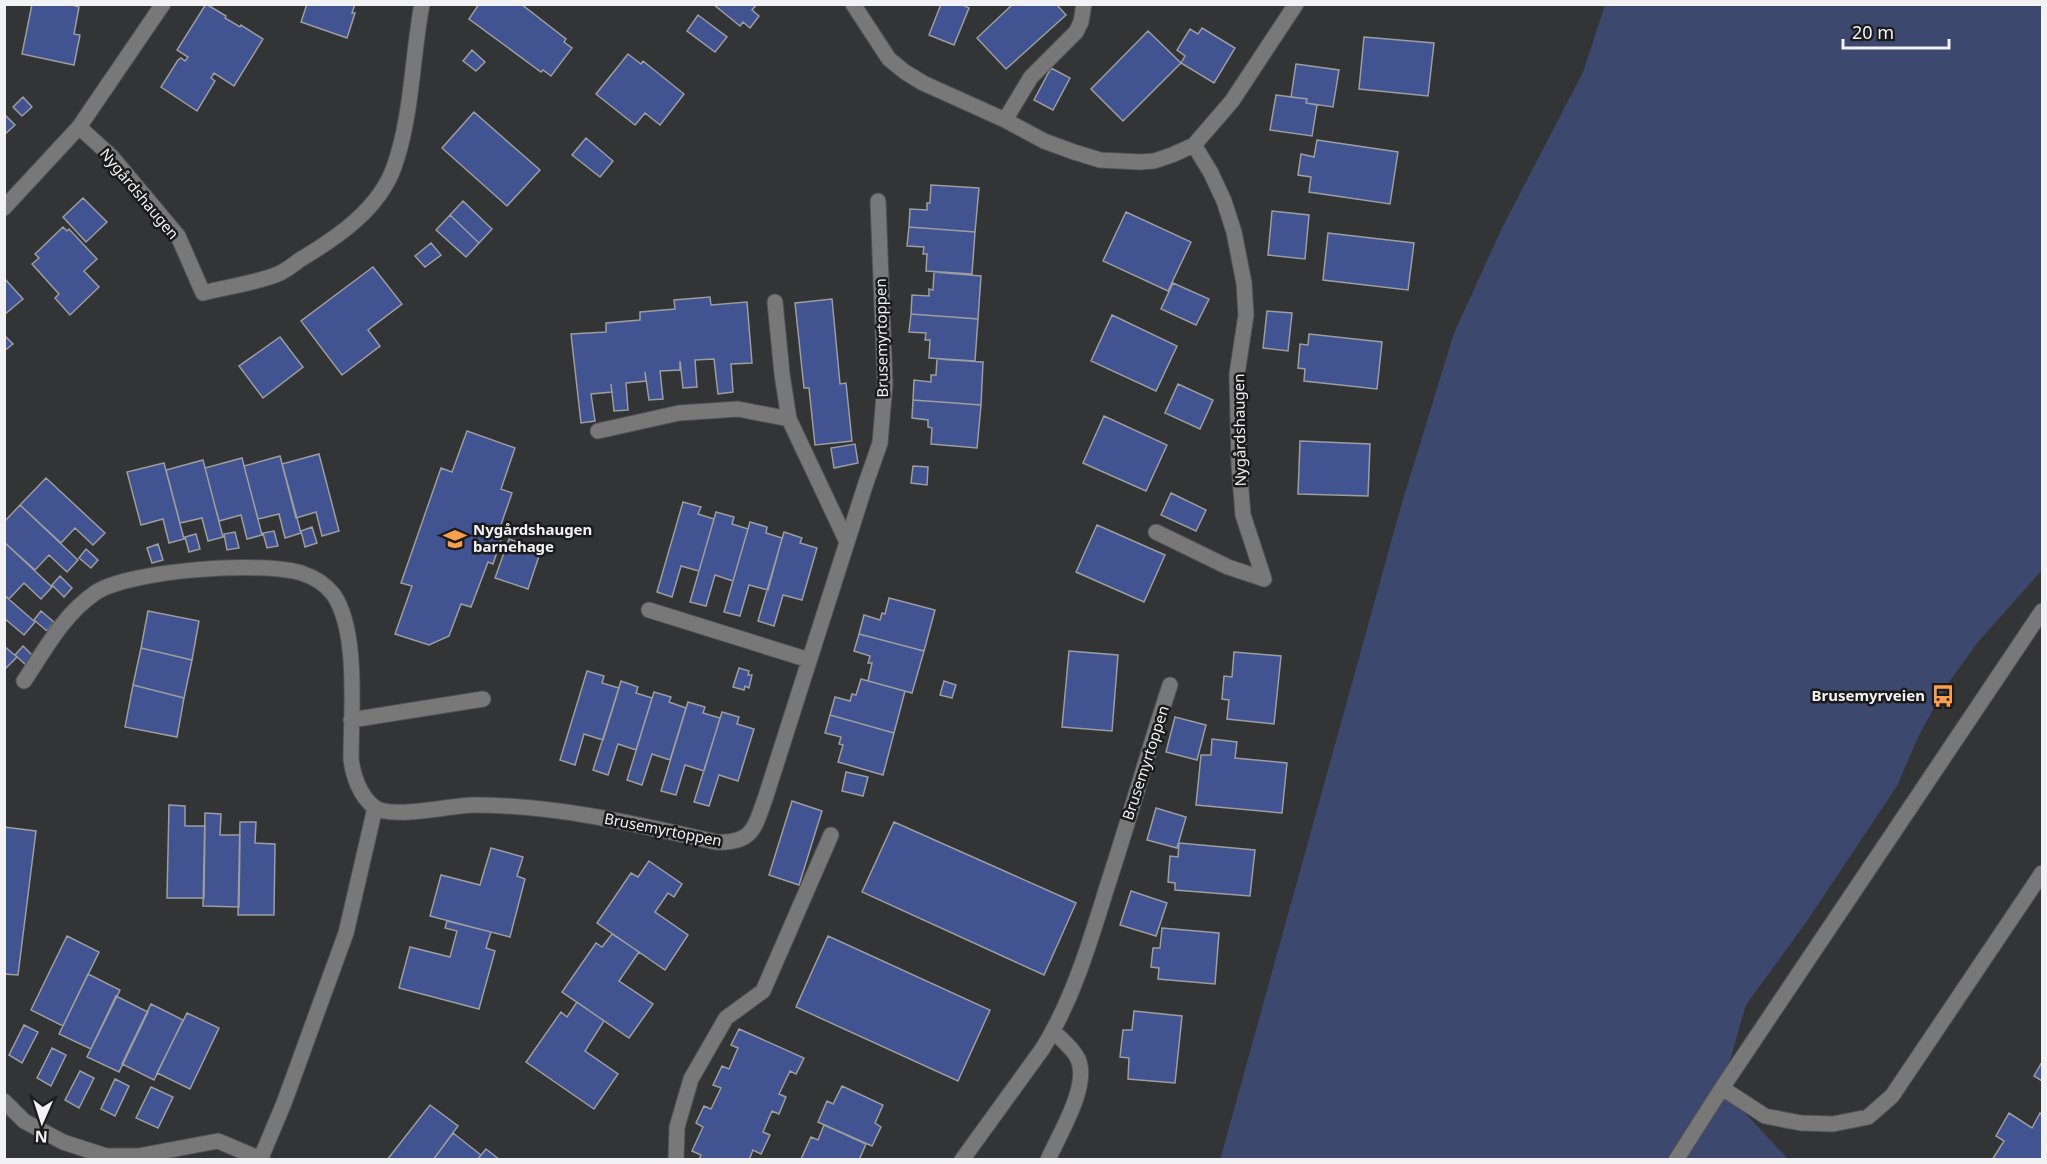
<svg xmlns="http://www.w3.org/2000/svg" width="2047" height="1164" font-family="'Noto Sans',sans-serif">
	<rect width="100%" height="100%" fill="#333436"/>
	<path fill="#3c486d" d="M1605 5H2042V570L1978 642 1947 685 1920 733 1897 786 1807 921 1746 1005 1722 1088 1788 1159 1220 1160 1401 506 1454 333 1501 230 1583 72Z"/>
	<path fill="#415390" stroke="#9c9da0" stroke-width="1.5" d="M32 4H69L79 7 74 34 80 35 74 65 22 54Z
		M206 4 226 16 225 18 240 27 241 25 263 39 234 86 214 73 211 78 215 81 197 111 161 87 178 60 181 58 185 61 188 57 177 50Z
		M307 4H355L352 13H355L347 38 301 22Z
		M479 4H521L566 39 564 42 572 48 551 76 543 70 541 72 469 19Z
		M713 4H757L752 10 759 16 750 28 743 22 740 26Z
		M941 4H961L969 8 954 45 929 35Z
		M1013 4H1056L1066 15 1006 69 977 38Z
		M698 15 727 37 715 52 687 31Z
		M1202 28 1235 48 1214 83 1181 63 1185 56 1177 50 1190 29 1198 34Z
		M1148 31 1181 63 1123 121 1091 89Z
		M1364 37 1434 43 1428 96 1359 89Z
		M472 50 485 62 476 71 463 61Z
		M628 54 641 64 643 61 684 94 660 125 645 113 635 125 596 94Z
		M1296 64 1339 70 1333 107 1306 103 1307 99 1291 97Z
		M1051 68 1070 78 1053 110 1034 100Z
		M1276 95 1307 99 1306 103 1317 105 1312 136 1270 130Z
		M23 97 32 107 22 116 13 107Z
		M474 112 540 170 507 206 442 148Z
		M4 114 15 125 4 135Z
		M586 138 613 161 600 177 572 155Z
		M1317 140 1398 152 1390 204 1309 192 1311 177 1298 175 1301 154 1314 157Z
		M931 185 979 188 975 232 909 227 910 209 927 210V203H930Z
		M83 198 107 222 86 242 63 217Z
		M463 201 492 229 479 243 450 215Z
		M1272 211 1309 215 1305 259 1268 255Z
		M1126 212 1191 242 1168 291 1103 261Z
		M450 215 479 243 466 257 436 230Z
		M63 227 67 231 69 229 97 259 84 271 99 287 70 315 55 298 59 294 32 264 39 258 35 254Z
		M909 227 975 232 972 274 926 271 927 254H923L924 247 907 246Z
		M1328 233 1414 243 1408 290 1323 280Z
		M431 243 441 255 425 267 415 256Z
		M373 267 402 304 368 330 380 346 342 375 301 321Z
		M934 272 981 276 978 319 911 314 912 295 929 296V289L933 290Z
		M4 278 23 299 4 315Z
		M1173 283 1209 299 1196 325 1161 309Z
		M710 297 711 305 747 302 752 363 731 364 733 392 718 394 714 359 695 360 697 387 683 388 680 361V370L660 371 663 399 649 400 645 372 646 381 626 383 628 410 614 411 611 384 612 392 591 394 595 421 581 423 571 334 606 332V323L640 320V312L675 309 674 300Z
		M832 299 840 384 846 383 852 441 815 445 809 388H804L795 303Z
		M1267 311 1292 313 1288 351 1263 348Z
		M911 314 978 319 975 361 929 358 930 340H925L926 333 909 332Z
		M1112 315 1177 346 1156 391 1091 361Z
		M1309 334 1382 342 1377 389 1304 381 1305 369 1298 368 1300 344 1308 345Z
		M4 335 13 344 4 351Z
		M280 337 303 367 263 398 239 366Z
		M937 359 983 362 981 405 913 400 914 380 931 382V375H936Z
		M1178 384 1213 400 1200 429 1165 413Z
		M913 400 981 405 977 448 931 444 932 428 928 427V420L912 418Z
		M1104 416 1167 445 1146 491 1083 463Z
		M467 431 515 448 501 489 512 493 496 539 501 540 493 564 488 562 471 607 461 604 449 636 429 645 395 634 412 586 401 583 441 468 452 472Z
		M1300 441 1370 444 1368 496 1298 494Z
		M855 444 858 463 834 468 831 448Z
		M319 454 339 531 322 536 316 512 296 518 282 464Z
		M280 456 301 533 285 538 279 514 258 519 244 466Z
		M242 458 262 535 247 539 241 515 219 521 205 468Z
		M203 460 223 537 208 541 202 518 180 523 166 470Z
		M164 463 184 539 169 543 163 519 141 525 127 472Z
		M913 466 928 467 927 485 911 483Z
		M46 478 105 533 93 545 75 528 61 543 20 505Z
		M1171 493 1206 510 1196 531 1161 515Z
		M683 502 701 507 698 514 714 519 699 571 681 566 672 597 657 592Z
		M20 505 78 560 67 572 49 555 35 570 4 542V522Z
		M716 512 734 517 732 524 748 529 733 581 715 575 706 606 690 602Z
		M750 522 767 527 766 533 782 538 768 590 749 585 740 616 724 612Z
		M1097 525 1165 555 1144 602 1076 572Z
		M312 527 317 543 305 547 301 531Z
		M274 531 278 546 267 548 263 533Z
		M235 532 239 548 227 550 224 534Z
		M784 532 802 538 800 543 817 548 802 600 783 595 774 626 758 621Z
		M196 534 200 549 189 552 185 537Z
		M509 539 541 550 528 589 495 578Z
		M4 542 52 587 41 599 24 583 9 599 4 595Z
		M158 544 163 560 152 563 147 548Z
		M86 549 98 560 91 568 79 558Z
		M60 576 72 588 64 597 52 585Z
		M4 595 35 622 24 635 4 618Z
		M889 598 935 610 924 651 859 634 864 615 880 620 882 613 885 614Z
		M41 611 54 622 47 631 34 620Z
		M148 611 199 621 192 660 141 648Z
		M859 634 924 651 912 693 868 681 872 663H868L870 656 854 651Z
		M4 646 17 657 5 669 4 668Z
		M23 646 35 658 27 666 15 655Z
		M141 648 192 660 184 698 133 685Z
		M1069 651 1118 655 1112 731 1062 727Z
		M1234 652 1281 656 1274 724 1227 719 1229 700 1222 699 1224 676 1232 677Z
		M739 668 749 671 748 675H752L749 688 745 686 744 690 733 687Z
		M587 671 604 676 602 683 619 688 603 740 584 734 575 765 560 760Z
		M861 679 905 691 894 733 830 715 835 697 850 701 852 694 856 695Z
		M621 681 638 687 636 693 652 698 636 750 618 744 608 775 593 770Z
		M944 681 956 685 952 698 940 695Z
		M133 685 184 698 177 737 125 727Z
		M654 692 671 697 669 702 686 708 670 760 652 754 642 785 627 780Z
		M688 702 705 707 703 713 720 718 704 771 685 765 676 795 661 791Z
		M722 712 739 717 737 724 754 729 738 781 719 775 709 806 694 802Z
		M830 715 894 733 883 775 838 762 843 745 839 744 841 737 825 733Z
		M1175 717 1206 725 1197 760 1166 752Z
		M1212 739 1237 742 1235 758 1287 763 1282 813 1196 805 1201 755H1211Z
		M846 772 868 777 863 796 842 791Z
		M792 801 822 811 799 885 769 875Z
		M169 805 185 806V826H205L204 898H167Z
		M1156 808 1186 817 1177 848 1147 840Z
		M205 813 221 814 220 835H240L239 907 203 906Z
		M240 822H256L255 843 275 844 274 915H238Z
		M894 822 1076 903 1044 975 862 892Z
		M4 827 36 831 18 975 4 974Z
		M1179 843 1255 850 1250 896 1175 890V883L1168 882 1170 856 1178 857Z
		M491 848 523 857 517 876 525 879 510 937 430 916 441 875 480 885Z
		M649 861 682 884 674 897 668 893 655 912 688 935 665 970 597 923 631 873 638 877Z
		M1131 891 1167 903 1156 936 1120 925Z
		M447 921 491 932 486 948 495 951 479 1009 399 988 410 947 450 957 457 931 445 928Z
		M1162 928 1219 933 1215 984 1158 979 1159 968 1151 967 1153 948H1160Z
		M612 934 639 952 619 981 653 1004 629 1038 562 992 596 943 602 947Z
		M67 936 99 952 63 1026 31 1010Z
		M828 936 990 1010 958 1081 796 1007Z
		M88 974 120 990 91 1049 59 1034Z
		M116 996 148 1012 119 1072 87 1057Z
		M577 1002 604 1021 585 1051 618 1074 594 1109 526 1062 561 1012 567 1017Z
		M151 1004 183 1020 154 1080 122 1064Z
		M1134 1011 1182 1016 1175 1083 1128 1079 1129 1058 1120 1057 1123 1030H1132Z
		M187 1013 219 1028 190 1089 157 1073Z
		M24 1025 38 1032 22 1063 9 1055Z
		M739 1029 804 1058 796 1074 790 1071 779 1094 786 1097 779 1114 772 1111 763 1132 770 1135 761 1154 753 1150 749 1160H699L701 1155 692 1151 703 1127 696 1123 704 1106 711 1109 721 1088 713 1085 722 1066 729 1069 738 1048 731 1045Z
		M52 1048 66 1055 51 1086 37 1078Z
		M2042 1062V1081L2034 1076Z
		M80 1071 94 1078 79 1108 65 1100Z
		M115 1079 129 1086 115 1116 101 1109Z
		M842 1086 883 1105 875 1123 881 1127 872 1146 818 1122 827 1101 833 1104Z
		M151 1087 173 1097 158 1128 136 1118Z
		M430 1105 458 1126 433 1160H387Z
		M2009 1113 2032 1128 2040 1113 2042 1115V1160H1992L2004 1141 1996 1136Z
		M824 1125 866 1144 859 1160 801 1159 811 1137 818 1140Z
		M453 1133 481 1155 477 1160H433Z
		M486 1149 500 1160H477Z"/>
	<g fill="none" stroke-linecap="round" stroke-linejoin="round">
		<g stroke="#525254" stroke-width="17">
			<path id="minor" d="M853 4 889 59 905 72 923 83 1005 120 1044 141 1074 152 1100 160 1140 162 1154 161 1172 155 1194 145 1232 101 1296 4
				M1005 120 1031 77 1076 32 1081 22 1084 4
				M79 127 111 156 178 236 203 293C226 287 256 283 278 274 287 270 294 264 301 259 338 237 379 209 394 167 412 117 412 57 422 4
				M1194 145 1211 173 1224 201 1234 232 1244 283 1246 315 1237 374 1239 465 1243 515 1264 579
				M4 208 79 127 163 4
				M775 302 782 374 789 419
				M598 431 679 413 738 409 789 419 847 542
				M1156 532 1228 567 1264 579
				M649 610 809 660
				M24 681C45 650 63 615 95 593 128 570 266 560 304 574 316 578 325 584 333 594 359 630 351 715 351 759 353 776 360 796 374 807 392 820 451 805 473 805 556 805 636 824 716 842 754 844 755 826 766 796L865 486 880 443 885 384 878 201
				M351 720 483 699
				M1722 1088 1765 1116 1801 1123 1833 1124 1868 1117 1892 1096 2042 873
				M4 1101 24 1121 63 1142 106 1156H138L218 1141 263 1160
				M260 1160 284 1103 346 933 375 808
				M676 1160 677 1127 691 1079 726 1018 763 991 831 835
				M962 1160 1043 1048C1073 999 1090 942 1107 887 1129 820 1148 752 1170 685
				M1048 1160C1059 1134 1090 1086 1078 1059 1073 1048 1061 1039 1053 1031
				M1676 1160 1722 1088 2042 611"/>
		</g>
		<use href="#minor" stroke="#787879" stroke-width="15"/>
	</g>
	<defs>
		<g id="school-bare" transform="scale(1.8)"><path d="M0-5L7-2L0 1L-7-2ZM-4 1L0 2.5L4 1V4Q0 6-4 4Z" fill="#fa9f4f" stroke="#1b1b1c" stroke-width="2.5" paint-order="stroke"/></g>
		<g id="bus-bare" transform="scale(1.8)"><path d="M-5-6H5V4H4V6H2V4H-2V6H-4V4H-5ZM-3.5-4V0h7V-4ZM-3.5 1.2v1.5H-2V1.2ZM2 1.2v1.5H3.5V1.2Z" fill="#fa9f4f" stroke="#1b1b1c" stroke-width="2.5" paint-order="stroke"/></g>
	</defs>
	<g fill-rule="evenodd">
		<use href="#school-bare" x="455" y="539"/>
		<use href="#bus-bare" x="1943" y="696"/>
	</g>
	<g text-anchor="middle" stroke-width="5" stroke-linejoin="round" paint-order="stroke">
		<g font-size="15" fill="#f2f2f4" stroke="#1b1b1c">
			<text transform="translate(139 194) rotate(50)" y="5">Nygårdshaugen</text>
			<text transform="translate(882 338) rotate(-91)" y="5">Brusemyrtoppen</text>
			<text transform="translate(1240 430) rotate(-91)" y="5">Nygårdshaugen</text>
			<text transform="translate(1146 763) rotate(-72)" y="5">Brusemyrtoppen</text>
			<text transform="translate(663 830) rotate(11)" y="5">Brusemyrtoppen</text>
		</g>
		<g font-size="15" font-weight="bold" fill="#f2f2f4" stroke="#1b1b1c" text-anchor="start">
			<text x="473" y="535">Nygårdshaugen<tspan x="473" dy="17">barnehage</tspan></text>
			<text x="1925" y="701" text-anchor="end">Brusemyrveien</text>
		</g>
	</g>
	<rect width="2047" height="1164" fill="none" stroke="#f2f2f4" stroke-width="12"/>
	<g transform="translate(42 1122) rotate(183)" stroke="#1b1b1c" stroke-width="4.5" paint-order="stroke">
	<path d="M0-4.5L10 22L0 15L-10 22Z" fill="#f2f2f4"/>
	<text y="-9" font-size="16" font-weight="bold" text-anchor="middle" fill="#f2f2f4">N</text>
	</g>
	<path d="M1843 39v9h106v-9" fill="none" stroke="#f2f2f4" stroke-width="3"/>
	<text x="1852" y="39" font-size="18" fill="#f2f2f4" stroke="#1b1b1c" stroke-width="4.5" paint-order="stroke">20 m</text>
</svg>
